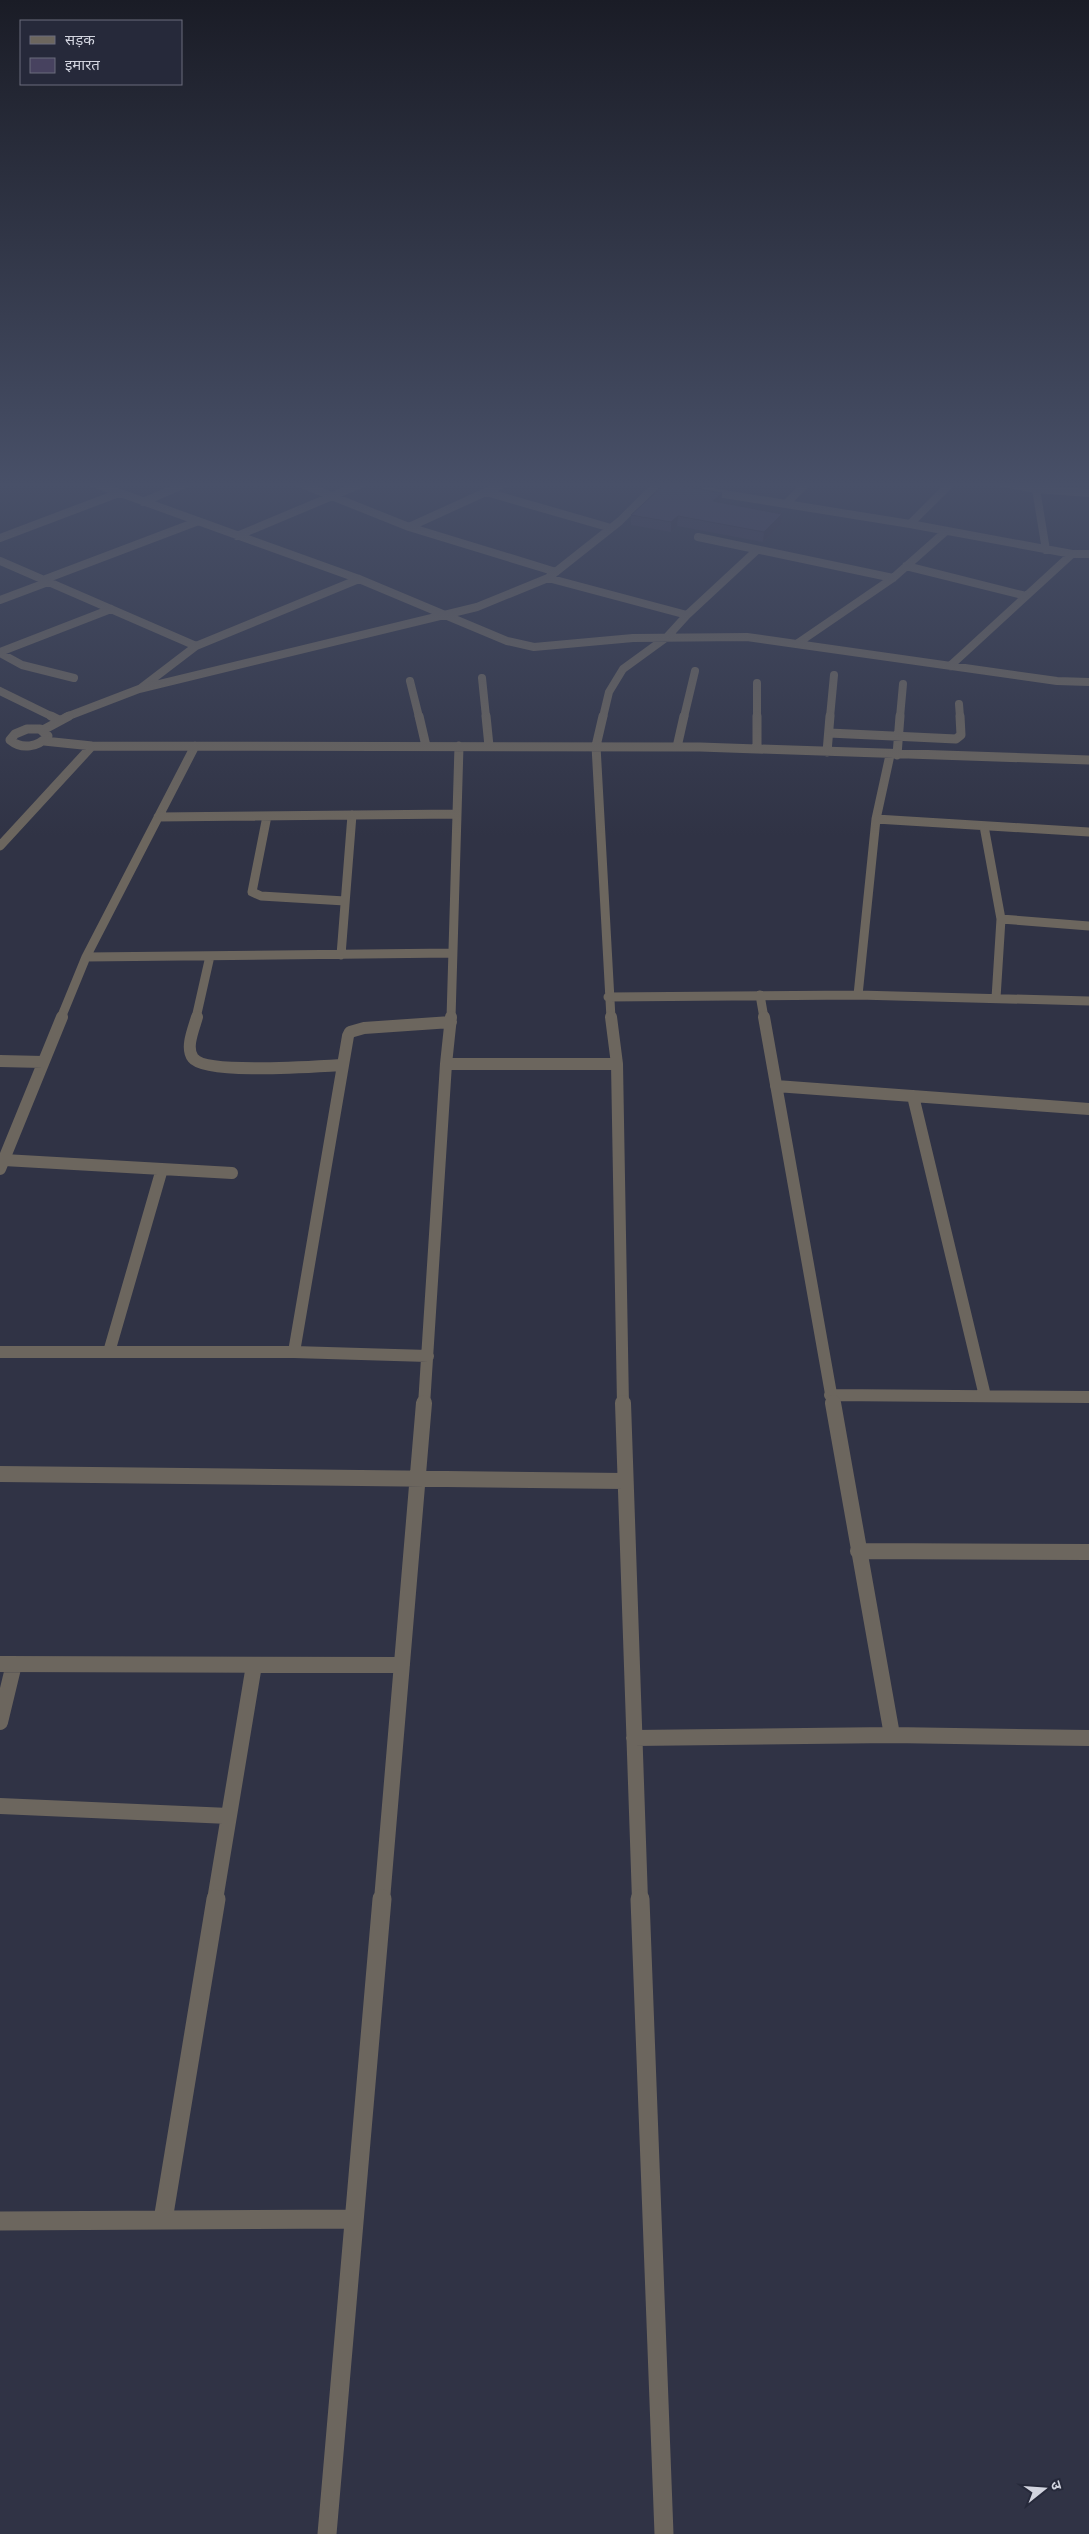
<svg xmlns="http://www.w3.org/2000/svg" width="1089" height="2534" font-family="Rubik,'Noto Sans Devanagari',sans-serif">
	<rect width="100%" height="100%" fill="#303345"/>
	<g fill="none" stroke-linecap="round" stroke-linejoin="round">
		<path stroke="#6c665e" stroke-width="8" d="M87 481 359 579 507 641 534 647 633 638 747 637 1057 681 1089 682
			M294 481 409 527
			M510 481 409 527 556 572
			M992 481 1036 489 1089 493
			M1036 489 1046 550
			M705 491 910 524 1072 554 950 666
			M486 492 611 528
			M143 502 192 481
			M787 503 808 481
			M910 524 953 481
			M237 536 368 481
			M698 537 893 578
			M0 538 119 493
			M1072 554H1089
			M0 561 196 646
			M906 566 1026 596
			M548 578 687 615
			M43 580 196 522
			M0 600 48 582
			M798 643 893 578 945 532
			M0 652 111 609
			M0 653 22 665 74 678
			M482 678 486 717
			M410 681 419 717
			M757 683V717
			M141 688 196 646 359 579
			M0 691 53 717
			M959 704 960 717
			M66 717 139 689 477 607 548 578 620 521 660 481
			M603 717 609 692 623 669 667 637 687 615 757 550
			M684 717 695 671
			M830 717 834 675
			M900 717 903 684"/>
		<path stroke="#6c665e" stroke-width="9" d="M51 716 59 720
			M419 716 426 746
			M486 716 489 746
			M603 716 596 746 611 1018
			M757 716V749
			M27 729H40L48 736C38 747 22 750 10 740L15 734Z
			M43 730 69 716
			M829 733 956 739 961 735 960 716
			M44 741 92 746 700 747 1089 760
			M677 747 684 716
			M827 752 830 716
			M897 755 900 716
			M267 816 252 892 261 896 345 901
			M158 817 457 814
			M876 819 1089 832
			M984 826 1001 919 996 998
			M0 846 92 746
			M1001 919 1089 926
			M341 955 352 815
			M86 957 452 953
			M760 995 764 1018
			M858 995 876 819 890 755
			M608 997 858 995 1089 1001
			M61 1018 86 957 195 746
			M196 1018 210 956
			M451 1018 459 746"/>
		<path stroke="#6c665e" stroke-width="12" d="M197 1017C194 1028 185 1048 193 1058 205 1075 319 1066 342 1065
			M611 1017 617 1064 623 1405
			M764 1017 833 1405
			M0 1061 43 1062
			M446 1064H617
			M776 1086 1089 1109
			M913 1096 985 1396
			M4 1160 232 1173
			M0 1169 62 1017
			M0 1352H294L428 1356
			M109 1352 162 1169
			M294 1352 348 1036 350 1032 364 1028 451 1022
			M830 1395 1089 1397
			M424 1405 446 1064 451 1017"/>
		<path stroke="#6c665e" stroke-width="16" d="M623 1403 640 1900
			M833 1403 892 1735
			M0 1474 624 1481
			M858 1551 1089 1552
			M0 1664 402 1665
			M0 1722 14 1664
			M634 1738 892 1735 1089 1738
			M0 1806 229 1816
			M215 1900 254 1665
			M382 1900 424 1403"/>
		<path stroke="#6c665e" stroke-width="19" d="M640 1899 664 2534
			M163 2220 216 1899
			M0 2221 354 2219
			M327 2534 382 1899"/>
	</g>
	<path fill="#3d3952" d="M722 493 721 503 782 514 781 524 763 542 677 526 671 532 631 525V515Z"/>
	<path fill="#322e42" d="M546 481H565L536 494V486Z
		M722 493 721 502 712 511 713 501Z
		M782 514 781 524 763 542 764 532Z
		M678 516 677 526 671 532V522Z"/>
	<path fill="#47425f" stroke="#322e42" d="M536 481H546L536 486Z
		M666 483 722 493 713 501 782 514 764 532 678 516 671 522 631 515Z"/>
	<linearGradient id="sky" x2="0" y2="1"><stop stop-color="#1a1c26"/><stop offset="0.58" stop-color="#485068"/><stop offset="1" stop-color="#485068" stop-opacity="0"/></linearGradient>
	<rect width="1089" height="836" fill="url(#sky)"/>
	<rect x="20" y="20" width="162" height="65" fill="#26293a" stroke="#6b6d7c"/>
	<rect x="30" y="36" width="25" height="8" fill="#6c665e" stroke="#6b6d7c"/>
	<text x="65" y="45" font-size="15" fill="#d2d4df">सड़क</text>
	<rect x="30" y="58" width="25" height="15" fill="#47425f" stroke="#6b6d7c"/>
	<text x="65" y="70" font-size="15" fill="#d2d4df">इमारत</text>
	<g transform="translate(1044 2489) rotate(73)" stroke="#26293a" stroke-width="4" paint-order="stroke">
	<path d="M0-4L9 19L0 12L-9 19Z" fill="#d2d4df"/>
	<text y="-8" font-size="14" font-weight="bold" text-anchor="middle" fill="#d2d4df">उ</text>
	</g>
</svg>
